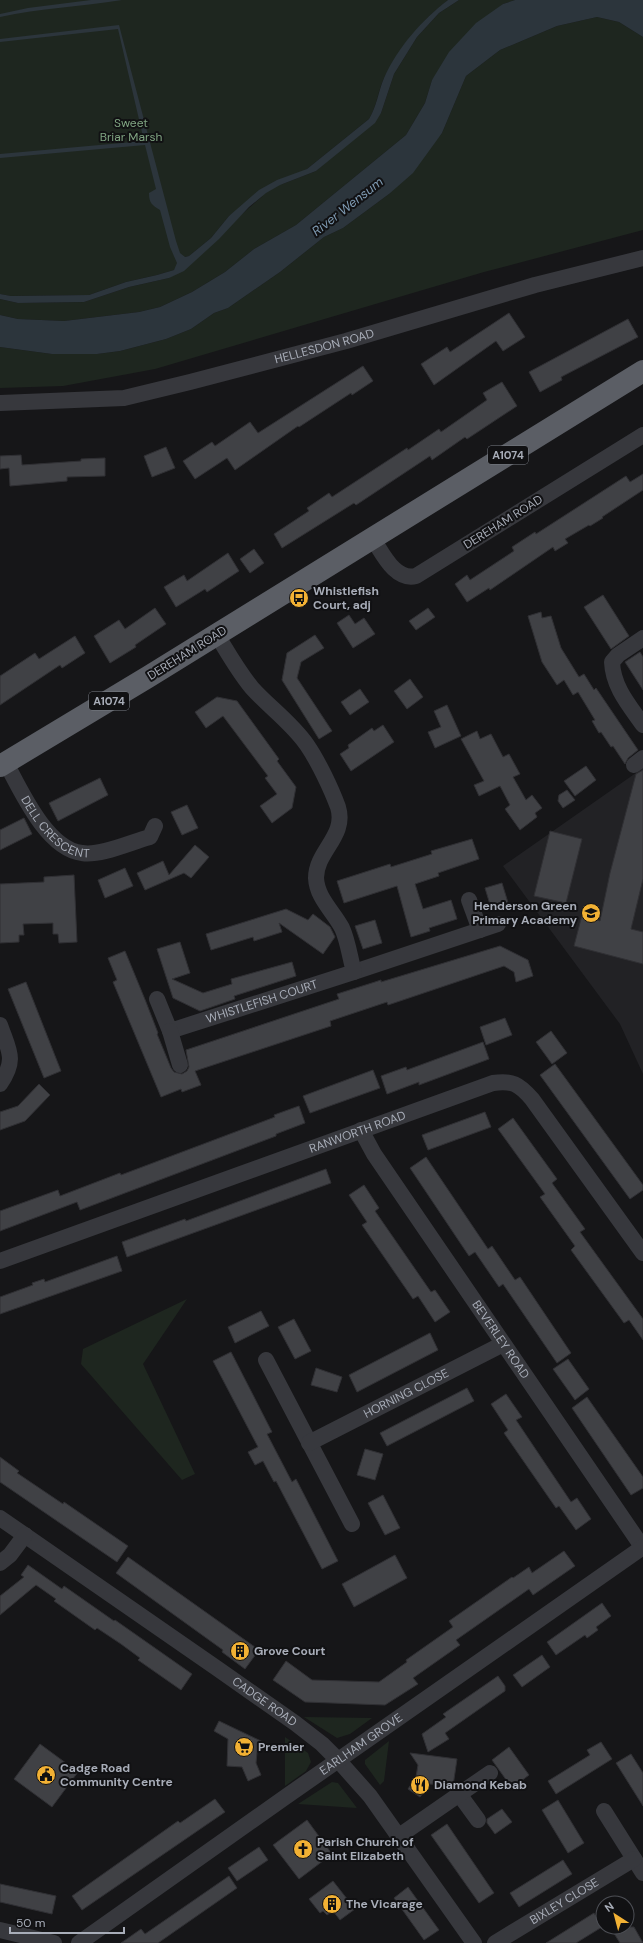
<svg xmlns="http://www.w3.org/2000/svg" width="643" height="1943" font-family="'DM Sans',sans-serif">
	<rect width="100%" height="100%" fill="#161618"/>
	<path fill="#222225" d="M643 768V1074L620 1024 503 866Z"/>
	<path fill="#1e261f" d="M0 0H448C421 21 399 48 384 78 378 91 377 106 369 119L307 169 229 216 211 238 189 256 185 257 174 270 157 275 126 282 89 295 11 296 0 294Z
		M459 0H515L503 4 432 80 425 103 406 135 296 225 254 249 225 272 192 292 160 307 139 312 64 321 18 319 0 315V299L18 303 84 302 129 287 169 278 266 193 280 185 316 171 381 113 394 74 417 37 439 13Z
		M597 17 619 22 643 37V230L484 272 155 369 63 386 0 388V347L52 354H97L120 351 166 339 191 329 214 313 228 308 280 272 324 237 343 228 389 194 442 133 466 76 500 50 557 26Z
		M187 1299 143 1364 195 1474 182 1480 81 1364 83 1349Z
		M304 1717 372 1718 350 1734 337 1738Z
		M285 1737 308 1753 311 1762 306 1771 285 1786Z
		M389 1741 384 1781 380 1785 365 1764V1760Z
		M332 1782 338 1783 357 1808 298 1804Z"/>
	<path fill="#2c353c" d="M91 0H122C81 7 40 8 0 17V14L28 8Z
		M448 0H459L439 13 417 37 394 74 381 113 375 123 316 171 280 185 266 193 249 207 219 239 184 271 169 278 129 287 84 302 18 303 0 299V294L11 296 89 295 126 282 157 275 174 270 177 263 170 247 160 210C152 205 149 203 149 193L156 189 145 145 0 158V154L144 141 118 29 0 42V39L119 25 176 241 180 253 185 257 189 256 211 238 229 216 259 190 277 180 307 169 369 119C377 106 378 92 384 78 398 47 422 20 448 0Z
		M515 0H643V37L619 22 597 17 557 26 500 50 466 76 442 133 413 173 389 194 343 228 324 237 280 272 228 308 214 313 191 329 166 339 120 351 97 354H52L0 347V315L18 319 64 321 139 312 160 307 192 292 225 272 254 249 296 225 406 135 425 103 432 80 449 52 476 23 503 4Z"/>
	<path fill="#404145" stroke="#303034" d="M509 313 525 337 503 351 496 341 434 385 421 364 447 347 450 352Z
		M628 319 638 337 561 377 562 380 540 392 529 372Z
		M363 366 373 381 352 395 351 393 299 427 298 426 235 470 227 458 195 479 183 461 212 442 215 446 250 422 258 433Z
		M502 382 517 406 467 439 465 437 432 460 430 456 356 505 354 503 282 548 274 534 309 511 307 508 329 493 332 497 407 448 408 450 439 429 441 432 487 400 483 393Z
		M166 447 175 468 152 477 144 456Z
		M21 455 22 465 81 461V459L105 458V476L67 477V481L10 486 9 468 0 469V456Z
		M643 474V490L602 517 603 518 590 526 589 525 565 539 568 543 555 551 553 547 490 590 489 588 467 602 455 584 467 575 470 580 514 551 512 547 535 532 536 534 626 476 630 482Z
		M254 549 264 563 250 573 240 559Z
		M228 553 239 571 207 592 205 589 176 607 164 587 184 575 187 581Z
		M603 595 629 636 611 649 584 607Z
		M155 608 166 624 135 645 136 647 110 663 94 636 119 620 125 629Z
		M428 608 435 617 416 630 409 621Z
		M541 612 542 618 551 616 561 648 579 677 584 674 594 690 596 688 638 750 628 758 625 764 613 746 611 747 601 732 599 733 592 721 595 720 578 692 573 695 564 680 557 685 542 662 528 616Z
		M349 615 355 624 364 618 375 634 353 648 337 623Z
		M315 635 324 648 301 662 297 678 332 731 319 739 282 680 287 653Z
		M75 636 85 653 62 668 60 665 0 705V676L35 653 39 659Z
		M640 652 643 657V690L625 662Z
		M410 679 423 697 407 709 394 691Z
		M360 689 369 702 350 715 341 702Z
		M217 697 237 701 279 759 277 761 296 787 292 808 272 823 260 806 277 794 265 778 268 776 223 716 206 728 195 712Z
		M447 705 461 736 435 748 428 732 441 727 434 711Z
		M383 725 394 742 351 771 340 754 349 748 348 745 372 728 374 731Z
		M477 731 480 739 491 734 503 757 509 754 520 774 513 777 526 800 532 795 542 808 535 813 537 817 520 830 505 809 510 805 500 786 479 796 474 785 484 781 461 739Z
		M586 766 596 780 575 796 564 781Z
		M643 770V879L631 929 643 932V964L574 946 582 915 600 921 610 873 636 774Z
		M100 778 108 795 58 821 49 803Z
		M567 790 575 800 563 808 558 801 559 795Z
		M187 805 198 828 182 835 171 812Z
		M24 818 32 834 0 850V830Z
		M550 831 582 839 566 903 534 896Z
		M472 839 479 859 438 873 439 876 415 884 423 909 451 900 457 919 429 928 430 931 411 937 397 886 344 903 337 881 390 864 391 867 432 854 431 851Z
		M195 845 209 857 191 878 184 873 145 890 137 873 163 861 169 875Z
		M125 868 133 886 105 898 98 880Z
		M74 875 77 942 59 943 58 934H53V923L23 924 24 935H19V942L0 943V884L44 882V877Z
		M502 883 509 906 492 911 485 888Z
		M286 909 308 920 313 914 330 927 335 937 323 954 279 923 282 932 254 941 253 937 211 950 206 934Z
		M375 920 382 943 363 949 355 926Z
		M180 942 190 973 172 979 203 993 232 984 231 979 292 962 296 976 234 996 235 999 200 1011 173 998 157 949Z
		M500 946 528 960 533 976 516 982 514 972 504 966 388 1005 387 1002 330 1021 331 1026 195 1071 201 1085 182 1092 181 1089 161 1097 113 982 117 980 108 958 125 951 146 1002 158 1033 157 1034 171 1068 174 1072 182 1074 187 1071 189 1067 186 1050 339 999 337 994 375 982 381 980V982Z
		M26 982 61 1071 44 1078 8 989Z
		M505 1018 512 1035 486 1045 480 1027Z
		M551 1031 567 1053 552 1064 536 1042Z
		M483 1042 489 1059 419 1085V1082L387 1094 381 1076 406 1067 407 1070Z
		M555 1064 643 1185V1190L630 1199 540 1075Z
		M373 1070 380 1088 310 1113 303 1096Z
		M39 1084 50 1095 25 1121 0 1130V1112L18 1106Z
		M299 1106 305 1123 276 1134V1136L80 1210 77 1202 0 1231V1211L58 1190 60 1196 120 1173 121 1175 275 1117 274 1115Z
		M485 1112 491 1127 428 1150 422 1135Z
		M513 1118 557 1179 552 1183 585 1229 580 1232 643 1319V1340L629 1320 624 1323 571 1250 575 1246 540 1197 545 1194 498 1129Z
		M426 1157 488 1249 492 1246 515 1280 520 1277 571 1353 557 1363 503 1284 499 1287 475 1252 469 1256 410 1168Z
		M326 1169 331 1183 127 1257 122 1242 185 1219 186 1221Z
		M364 1185 379 1208 375 1211 431 1292 435 1290 450 1312 435 1322 418 1296 413 1299 362 1225 367 1222 349 1195Z
		M117 1256 122 1271 0 1314V1297L33 1285 32 1283 44 1279 45 1282Z
		M261 1311 269 1326 235 1343 228 1327Z
		M294 1319 311 1351 295 1359 278 1327Z
		M430 1333 438 1350 357 1392 349 1375Z
		M231 1352 272 1432 267 1434 292 1482 296 1479 338 1561 322 1569 276 1481 274 1482 263 1461 255 1465 248 1452 258 1447 213 1361Z
		M568 1359 589 1389 575 1400 553 1369Z
		M316 1368 342 1377 337 1392 311 1385Z
		M467 1388 474 1401 387 1446 380 1433Z
		M506 1394 522 1417 516 1420 571 1502 577 1498 591 1519 576 1530 559 1506 556 1508 504 1433 508 1430 491 1404Z
		M587 1397 643 1477V1488L631 1495 572 1408Z
		M365 1449 383 1454 375 1480 357 1475Z
		M0 1457 19 1471 17 1473 63 1504 64 1502 128 1546 117 1562 0 1482Z
		M383 1495 400 1528 385 1535 368 1503Z
		M564 1551 575 1566 533 1595 529 1589 456 1640 460 1645 413 1678 418 1684 385 1705 305 1702 273 1680 286 1661 312 1680 379 1682 407 1662 406 1660 453 1627 449 1621 512 1577 513 1578 529 1567 532 1573Z
		M395 1555 407 1578 354 1607 342 1584Z
		M128 1557 259 1650 245 1669 222 1652 223 1650 116 1573Z
		M28 1565 62 1589 64 1586 114 1621 115 1620 192 1674 181 1690 138 1660 140 1658 121 1644 97 1628 95 1630 54 1601 56 1599 36 1585 0 1615V1596L24 1577 21 1575Z
		M602 1603 611 1616 596 1627 598 1630 587 1638 585 1635 556 1655 547 1642Z
		M542 1655 550 1667 522 1687 513 1675Z
		M498 1676 505 1686V1691L445 1733 449 1739 428 1752 422 1734 446 1717 443 1714Z
		M219 1721 263 1742 257 1752 256 1763 261 1775 248 1781 242 1767 227 1766 228 1739 214 1731Z
		M601 1742 612 1759 556 1794 548 1781 590 1755 587 1750Z
		M40 1744 78 1772 52 1807 14 1779Z
		M509 1747 529 1775 512 1788 492 1760Z
		M410 1753 457 1759 453 1786 430 1784 420 1797 408 1789 416 1777 418 1765Z
		M631 1754 643 1773V1806L616 1763Z
		M215 1799 225 1812 82 1910 72 1896 178 1821 180 1823Z
		M558 1800 584 1843 568 1853 542 1810Z
		M502 1809 512 1822 495 1834 487 1823V1819Z
		M307 1820 332 1854 299 1879 273 1845Z
		M447 1824 494 1893 479 1903 431 1835Z
		M259 1847 268 1860 237 1881 228 1868Z
		M563 1860 572 1874 519 1907 510 1893Z
		M229 1876 237 1888 158 1943H121L141 1929 145 1934Z
		M333 1881 355 1909 340 1920 333 1911 327 1915 323 1911 320 1913 309 1899Z
		M0 1884 56 1896 52 1914 0 1902Z
		M408 1887 439 1930 424 1940 394 1898Z
		M594 1913 602 1927 576 1943H546Z
		M610 1927H634L643 1943H620Z"/>
	<g fill="none" stroke-linecap="round" stroke-linejoin="round">
		<g stroke="#37383d" stroke-width="16">
			<path id="s1" d="M0 403 124 398 190 382 346 341 535 285 643 258"/>
			<path d="M373 539C383 554 395 581 416 576L643 435"/>
			<path d="M643 638 618 655 612 662C613 687 629 705 643 725"/>
			<path id="s2" d="M6 763C21 791 47 849 82 853 101 856 131 842 150 837L155 826"/>
			<path d="M634 765 643 758"/>
			<path d="M469 900 480 930"/>
			<path d="M354 972 498 924"/>
			<path id="s3" d="M157 999 170 1031 354 972C350 958 348 941 342 928 333 911 317 898 316 878 316 851 347 836 338 807 331 788 318 761 307 745 292 723 269 707 252 688 238 671 228 653 217 635"/>
			<path d="M0 1025C9 1051 17 1059 0 1084"/>
			<path d="M170 1031 180 1065"/>
			<path id="s4" d="M361 1130 374 1154 643 1548"/>
			<path id="s5" d="M0 1261 493 1083C512 1080 519 1084 532 1099L643 1253"/>
			<path d="M266 1360 352 1524"/>
			<path id="s6" d="M309 1443 503 1344"/>
			<path id="s7" d="M0 1518 218 1669 295 1723 322 1744 338 1760 370 1796 474 1943"/>
			<path d="M0 1563 10 1555 25 1535"/>
			<path d="M459 1794 478 1820"/>
			<path d="M604 1811 643 1873"/>
			<path d="M399 1836 490 1773"/>
			<path d="M0 1930 54 1943"/>
			<path id="s8" d="M79 1943 284 1798 643 1547"/>
			<path id="s9" d="M495 1943 634 1859"/>
		</g>
		<path stroke="#5b5e65" stroke-width="22" d="M0 766 148 677 643 371"/>
	</g>
	<defs>
		<g id="bus-disc" transform="scale(1)"><circle r="9.5" fill="#f2b134" stroke="#111113"/><path d="M-5-6H5V4H4V6H2V4H-2V6H-4V4H-5ZM-3.5-4V0h7V-4ZM-3.5 1.2v1.5H-2V1.2ZM2 1.2v1.5H3.5V1.2Z" fill="#111"/></g>
		<g id="school-disc" transform="scale(1)"><circle r="9.5" fill="#f2b134" stroke="#111113"/><path d="M0-5L7-2L0 1L-7-2ZM-4 1L0 2.5L4 1V4Q0 6-4 4Z" fill="#111"/></g>
		<g id="building-disc" transform="scale(1)"><circle r="9.5" fill="#f2b134" stroke="#111113"/><path d="M-4-6H4V6H1V3H-1V6H-4ZM-2.5-4.3h1.7v1.8h-1.7ZM.8-4.3h1.7v1.8H.8ZM-2.5-1h1.7V.8h-1.7ZM.8-1h1.7V.8H.8Z" fill="#111"/></g>
		<g id="supermarket-disc" transform="scale(1)"><circle r="9.5" fill="#f2b134" stroke="#111113"/><path d="M-6-5.5h2.5l.6 2H6L4.5 2H-2.5L-4.4-4H-6ZM-1.5 3.2a1.3 1.3 0 1 0 .1 0ZM3 3.2a1.3 1.3 0 1 0 .1 0Z" fill="#111"/></g>
		<g id="civic-disc" transform="scale(1)"><circle r="9.5" fill="#f2b134" stroke="#111113"/><path d="M-.6-6.5H3V-4.5H.6V-3L4-1V1h2V6H-6V1h2V-1L-.6-3ZM-1.2 2.5V6h2.4V2.5Z" fill="#111"/></g>
		<g id="restaurant-disc" transform="scale(1)"><circle r="9.5" fill="#f2b134" stroke="#111113"/><path d="M-5-6h1v4h1v-4h1v4h1v-4h1v5L-1.5 .5V6h-2V.5L-5-1ZM5-6V6H3V1.5H1.5Q1.5-4 5-6Z" fill="#111"/></g>
		<g id="church-disc" transform="scale(1)"><circle r="9.5" fill="#f2b134" stroke="#111113"/><path d="M-1.2-6h2.4v3.5h3.3v2.4h-3.3V6h-2.4V-.1h-3.3v-2.4h3.3Z" fill="#111"/></g>
	</defs>
	<g fill-rule="evenodd">
		<use href="#bus-disc" x="299" y="598"/>
		<use href="#school-disc" x="591" y="913"/>
		<use href="#building-disc" x="240" y="1651"/>
		<use href="#supermarket-disc" x="244" y="1747"/>
		<use href="#civic-disc" x="46" y="1775"/>
		<use href="#restaurant-disc" x="420" y="1785"/>
		<use href="#church-disc" x="303" y="1849"/>
		<use href="#building-disc" x="332" y="1904"/>
	</g>
	<g text-anchor="middle" stroke-width="4" stroke-linejoin="round" paint-order="stroke">
		<g fill="#111113" stroke="#7b7e86" stroke-width="1">
			<rect x="488" y="446" width="40" height="18" rx="3"/>
			<rect x="89" y="692" width="40" height="18" rx="3"/>
		</g>
		<g font-size="11" font-weight="bold" fill="#a8adb8">
			<text x="508" y="459">A1074</text>
			<text x="109" y="705">A1074</text>
		</g>
		<g font-size="12" fill="#7fa381" stroke="#111113">
			<text x="131" y="127">Sweet<tspan x="131" dy="14">Briar Marsh</tspan></text>
		</g>
		<g font-size="12" fill="#a8adb8" stroke="#111113">
			<text dy="4" stroke="none"><textPath href="#s1" startOffset="331">HELLESDON ROAD</textPath></text>
			<text transform="translate(503 522) rotate(-32)" y="4">DEREHAM ROAD</text>
			<text transform="translate(187 653) rotate(-32)" y="4">DEREHAM ROAD</text>
			<text dy="4" stroke="none"><textPath href="#s2" startOffset="84">DELL CRESCENT</textPath></text>
			<text dy="4" stroke="none"><textPath href="#s3" startOffset="131">WHISTLEFISH COURT</textPath></text>
			<text dy="4" stroke="none"><textPath href="#s5" startOffset="380">RANWORTH ROAD</textPath></text>
			<text dy="4" stroke="none"><textPath href="#s4" startOffset="252">BEVERLEY ROAD</textPath></text>
			<text dy="4" stroke="none"><textPath href="#s6" startOffset="109">HORNING CLOSE</textPath></text>
			<text dy="4" stroke="none"><textPath href="#s7" startOffset="322">CADGE ROAD</textPath></text>
			<text dy="4" stroke="none"><textPath href="#s8" startOffset="345">EARLHAM GROVE</textPath></text>
			<text dy="4" stroke="none"><textPath href="#s9" startOffset="81">BIXLEY CLOSE</textPath></text>
		</g>
		<g font-size="12" font-weight="bold" fill="#a8adb8" stroke="#111113" text-anchor="start">
			<text x="313" y="595">Whistlefish<tspan x="313" dy="14">Court, adj</tspan></text>
			<text x="577" y="910" text-anchor="end">Henderson Green<tspan x="577" dy="14">Primary Academy</tspan></text>
			<text x="254" y="1655">Grove Court</text>
			<text x="258" y="1751">Premier</text>
			<text x="60" y="1772">Cadge Road<tspan x="60" dy="14">Community Centre</tspan></text>
			<text x="434" y="1789">Diamond Kebab</text>
			<text x="317" y="1846">Parish Church of<tspan x="317" dy="14">Saint Elizabeth</tspan></text>
			<text x="346" y="1908">The Vicarage</text>
		</g>
		<g font-size="13" font-style="italic" fill="#7f9bb3" stroke="#111113">
			<text transform="translate(347 206) rotate(-38)" y="5">River Wensum</text>
		</g>
	</g>
	<g transform="translate(615 1915) rotate(324)"><circle r="19" fill="#111113" stroke="#4d4f55"/>
	<path d="M0-3L7 15L0 10L-7 15Z" fill="#f2b134"/>
	<text y="-6" font-size="11" font-weight="bold" text-anchor="middle" fill="#a8adb8">N</text>
	</g>
	<path d="M10 1927v6h114v-6" fill="none" stroke="#a8adb8" stroke-width="2"/>
	<text x="16" y="1927" font-size="12" fill="#a8adb8" stroke="#111113" stroke-width="3" paint-order="stroke">50 m</text>
</svg>
